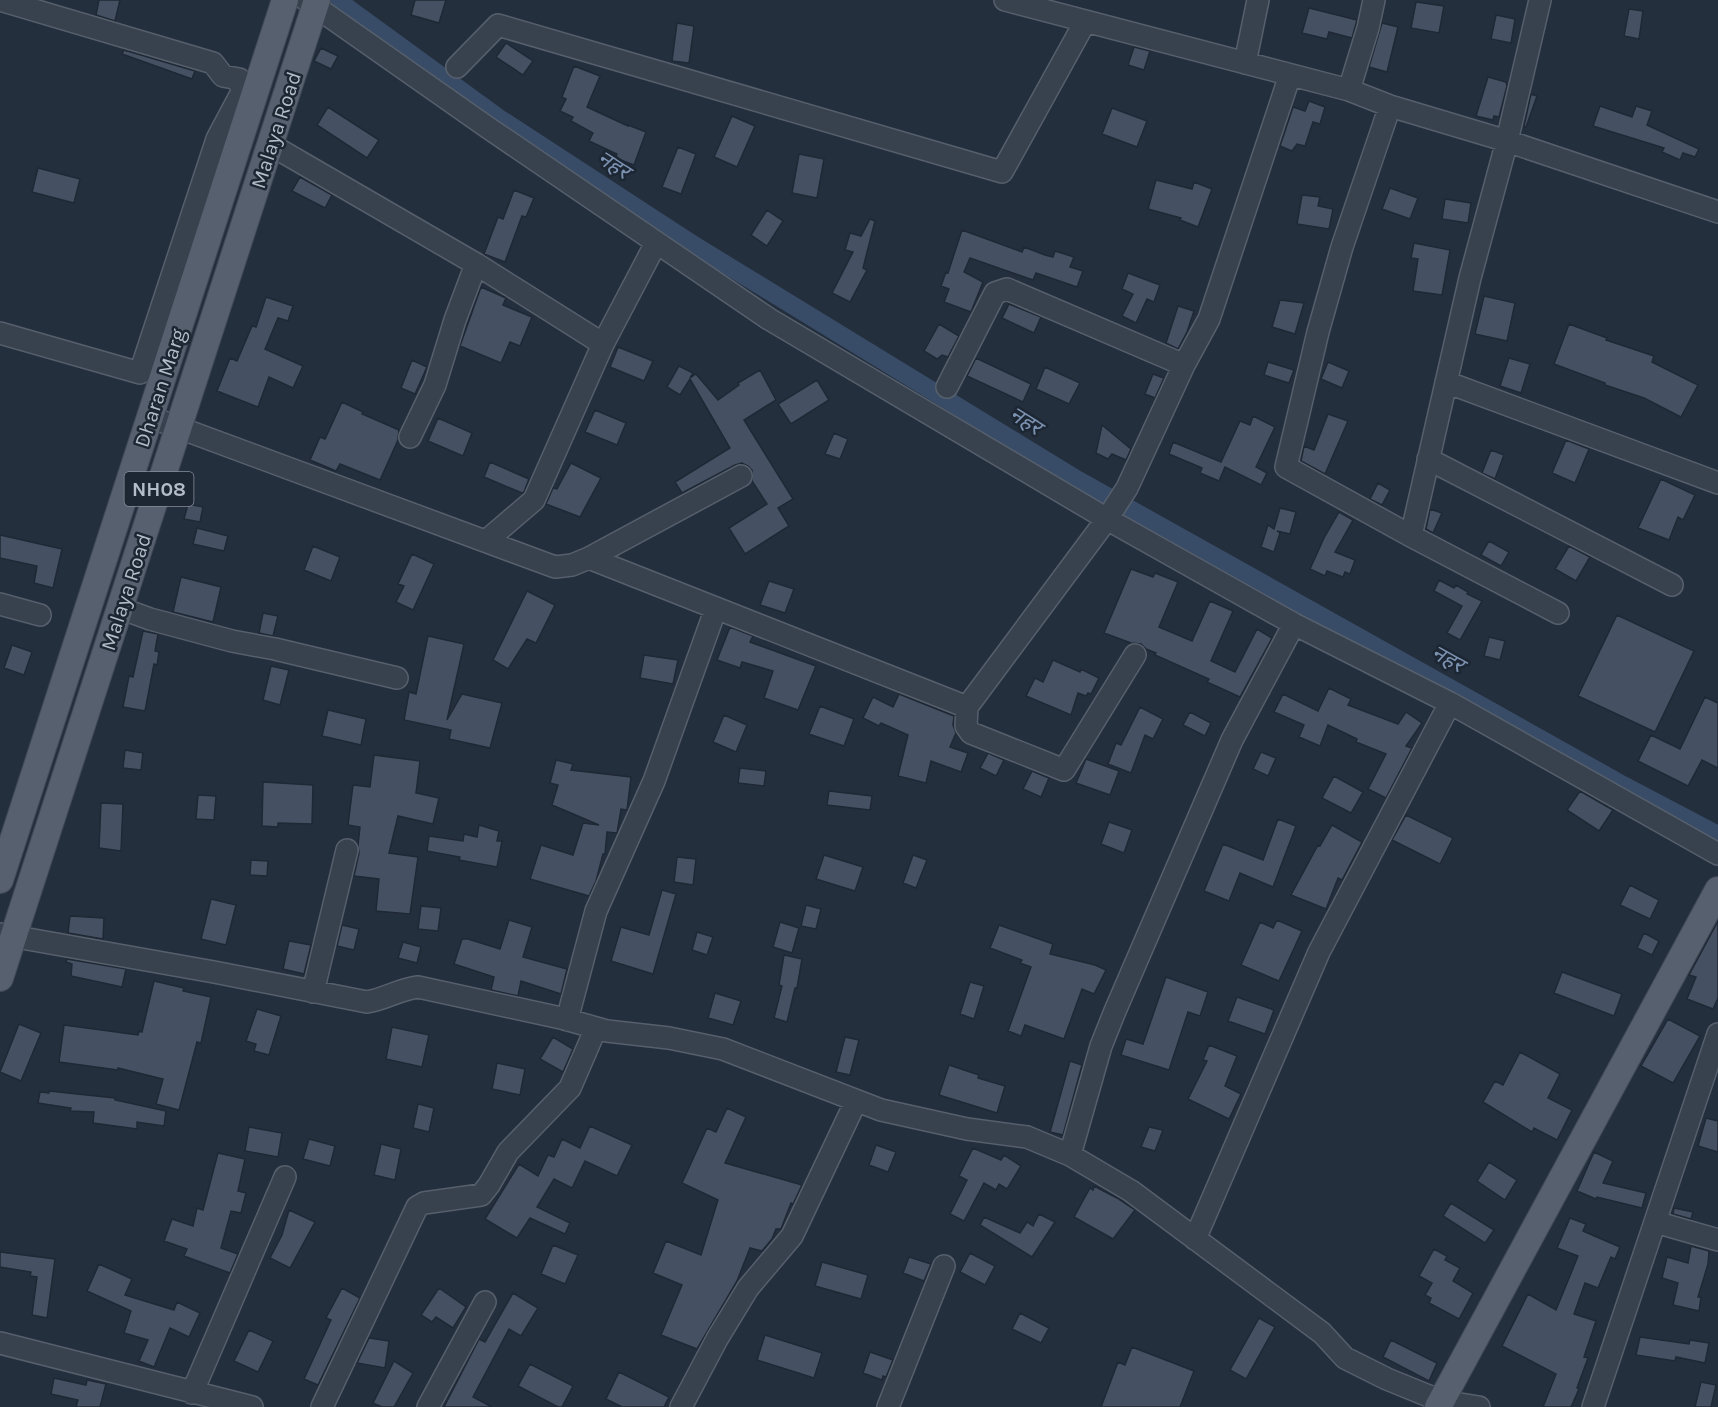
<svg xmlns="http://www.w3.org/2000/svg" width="1718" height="1407" font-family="Karla,'Noto Sans Devanagari',sans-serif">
	<rect width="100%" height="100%" fill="#242f3e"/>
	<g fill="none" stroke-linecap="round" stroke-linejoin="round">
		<path stroke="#394c67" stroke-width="18" d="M337 0 499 118 694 245 1073 477 1623 785 1718 835"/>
	</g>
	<path fill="#455162" stroke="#1f2835" stroke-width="1.5" d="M99 0H120L115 21 96 15Z
		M415 0H446L439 23 411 15Z
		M1416 2 1444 6 1439 33 1411 28Z
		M1309 8 1357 20 1352 38 1329 32 1327 39 1302 33Z
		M1629 9 1643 11 1639 39 1624 36Z
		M1496 15 1515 19 1511 43 1491 39Z
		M677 23 694 26 689 63 672 61Z
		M1382 23 1398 27 1387 72 1369 67Z
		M506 43 533 61 523 75 496 57Z
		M1134 47 1150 51 1144 70 1128 65Z
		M321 48 338 56 331 69 314 61Z
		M124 50 195 71 192 79 122 54Z
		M574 66 600 76 587 107 628 126V125L646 132 634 165 615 158 617 154 589 141 593 133 571 121 573 117 560 111 566 99 562 97Z
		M1488 77 1506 82 1507 86 1499 117 1494 116 1493 120 1476 116Z
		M1531 94 1537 96 1526 127 1524 126Z
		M1309 101 1325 107 1320 124 1313 122 1305 146 1297 144 1292 151 1280 146 1293 107 1305 111Z
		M1600 106 1632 117 1636 106 1652 111 1647 125 1699 149 1695 157 1683 153 1680 160 1662 152 1664 148 1593 126Z
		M328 107 379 140 367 158 317 125Z
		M1112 108 1147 121 1137 147 1102 134Z
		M732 116 755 126 737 167 714 157Z
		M678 147 696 154 681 194 662 187Z
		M799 154 824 159 817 198 792 193Z
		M38 168 80 179 74 203 32 192Z
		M300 177 332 195 325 208 292 191Z
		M1156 180 1192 189 1194 182 1212 189 1198 227 1180 220 1181 218 1148 209Z
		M1390 188 1418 198 1410 219 1382 209Z
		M514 190 534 198 526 217 522 216 505 262 484 254 498 217 503 219Z
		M1302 195 1320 197 1318 206 1333 209 1329 229 1297 224Z
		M1445 199 1471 203 1468 223 1442 219Z
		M767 210 783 221 767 246 751 235Z
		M870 219 875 221 863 268 867 270 850 302 832 293 853 252 845 250 850 233 861 236Z
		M962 230 1022 252 1024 247 1045 255 1053 257 1055 251 1074 257 1070 267 1083 271 1077 287 1036 273 1033 280 970 258 964 272 983 282 971 312 944 302 949 289 941 286 946 272 948 273Z
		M1414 243 1450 250 1442 295 1413 291 1418 259 1411 258Z
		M1128 273 1160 285 1154 302 1147 299 1136 323 1122 316 1133 294 1122 289Z
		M481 287 506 298 503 305 532 317 520 346 510 342 501 363 460 346Z
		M1484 296 1515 303 1507 341 1475 334Z
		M266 297 293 306 288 321 278 318 265 349 303 366 293 388 269 377 258 407 217 391 230 358 237 361 252 326 256 327Z
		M1280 300 1304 303 1295 334 1272 327Z
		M1009 304 1041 317 1034 333 1002 318Z
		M1178 306 1194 311 1187 332 1178 349 1166 343Z
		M939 324 959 336 948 357 942 355 937 359 924 351Z
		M1569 324 1607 338 1606 340 1654 356 1652 362 1698 385 1681 417 1644 398 1605 385V383L1554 364Z
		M618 347 653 361 644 381 610 367Z
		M976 358 1031 384 1023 402 967 376Z
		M1509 358 1530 364 1521 393 1500 386Z
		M412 360 427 367 415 394 401 388Z
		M1268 362 1294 370 1289 383 1264 375Z
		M1328 362 1349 371 1342 388 1321 379Z
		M679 366 693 373 690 378 696 374 718 400 739 385 738 383 760 370 776 400 744 420 793 499 778 508 789 526 745 554 729 528 767 504 752 481V470L748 466 742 463 735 465 682 493 675 482 730 448 690 379 680 395 667 387Z
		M1045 367 1080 383 1069 404 1036 389Z
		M1153 374 1164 378 1155 398 1145 394Z
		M817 380 829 400 791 424 778 404Z
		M342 402 363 412 362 414 399 430 398 440 380 480 340 464 336 471 310 460 320 437 325 439Z
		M595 410 626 423 617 445 585 432Z
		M1328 414 1348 421 1325 474 1301 461 1304 446 1314 450Z
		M1253 416 1275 427 1256 467 1267 473 1261 485 1225 467 1219 481 1200 473 1202 468 1169 454 1173 442 1221 462 1240 421 1250 425Z
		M438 418 472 433 463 456 428 441Z
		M1102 425 1131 449 1126 460 1112 454 1108 459 1096 453Z
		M834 433 848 439 840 459 825 454Z
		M1566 440 1589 449 1575 483 1552 473Z
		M1491 450 1504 455 1495 479 1482 473Z
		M490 462 529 479 524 492 522 493 484 477Z
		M571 463 601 478 580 517 546 504 553 488 557 489Z
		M1661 479 1695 495 1683 520 1678 517 1669 540 1638 528Z
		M1378 483 1390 490 1382 505 1370 499Z
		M188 504 203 507 200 522 184 519Z
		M1280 508 1296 512 1290 534 1277 531 1280 533 1274 552 1261 547 1268 525 1274 529Z
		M1430 509 1442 513 1433 533 1426 529Z
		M1339 512 1353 520 1335 552 1355 560 1350 574 1345 572 1343 577 1327 571 1325 576 1310 569 1324 538Z
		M197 528 228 536 224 551 193 544Z
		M0 535 62 549 53 588 34 583 37 566 0 558Z
		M1489 541 1509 552 1501 566 1481 555Z
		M313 546 340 557 331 581 304 570Z
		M1569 546 1590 557 1576 581 1555 569Z
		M412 554 434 564 413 610 396 602 404 586 398 584Z
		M1131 569 1153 577 1155 573 1178 582 1159 627 1192 641 1210 601 1233 611 1211 661 1235 672 1257 629 1272 638 1240 697 1207 682 1209 679 1155 655 1156 653 1146 649 1141 644 1131 643 1104 633Z
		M181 577 221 587 213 622 173 612Z
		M1439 580 1454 588 1456 585 1468 592 1467 594 1482 601 1460 640 1447 633 1462 606 1434 591Z
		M769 581 794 589 785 613 760 605Z
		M527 591 555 605 536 643 527 639 508 669 493 660Z
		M263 613 278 616 273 636 259 633Z
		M1617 615 1694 651 1655 732 1578 696Z
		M730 627 753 636 750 642 816 666 798 710 764 698 773 671 742 662 740 668 717 660Z
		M143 631 158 634 155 651 159 652 157 665 154 664 145 711 123 707 129 676 133 677Z
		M428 636 464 644 447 720 462 694 502 703 490 748 449 739 451 730 404 720 409 692 416 694Z
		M1489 637 1505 641 1500 660 1484 656Z
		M12 645 32 652 24 675 4 668Z
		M644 655 678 660 673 684 640 678Z
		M1053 660 1080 672 1081 669 1099 678 1091 694 1088 693 1086 696 1078 693 1071 715 1026 696 1035 678 1043 682Z
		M271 666 289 670 280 705 263 700Z
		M1329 688 1351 699 1348 705 1398 724 1406 712 1422 723 1406 746 1412 748 1386 798 1368 789 1386 754 1356 742 1357 739 1328 725 1320 746 1299 737 1304 725 1274 712 1283 694 1318 711Z
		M899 694 954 716 953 725 956 733 950 747 968 753 961 772 931 761 926 783 898 776 908 735 881 723 879 726 863 718 873 697 893 707Z
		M1705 697 1718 703V768L1702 760 1688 786 1638 761 1651 735 1680 749Z
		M820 706 854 719 844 746 809 734Z
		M1140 707 1163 719 1153 739 1145 735 1131 773 1108 764 1116 743 1121 745Z
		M328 710 366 719 361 745 322 736Z
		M1190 712 1211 723 1205 736 1183 725Z
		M724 715 747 725 736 752 713 742Z
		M125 750 143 753 141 770 123 768Z
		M1261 752 1276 758 1268 776 1253 769Z
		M988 753 1004 760 996 776 980 768Z
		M374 755 420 761 416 793 439 798 433 824 398 816 389 853 418 857 410 914 376 911 379 879 354 876 359 853 358 845 360 827 348 825 353 785 370 787Z
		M1086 759 1119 771 1110 795 1076 783Z
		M556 760 573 764 571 770 631 777 627 810 621 809 617 833 607 832 605 854H603L596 881 589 896 530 879 541 845 573 855 583 823 599 825 552 805 558 785 550 783Z
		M740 768 766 771 764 786 738 783Z
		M1032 771 1049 778 1041 797 1023 789Z
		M1334 776 1363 792 1351 813 1322 798Z
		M263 782 313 785 312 824 278 823V827L262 826Z
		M829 791 872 796 870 810 827 805Z
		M1580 791 1613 810 1599 831 1567 810Z
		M198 795 216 796 214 820 196 819Z
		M101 803 123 804 121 851 99 848Z
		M1406 815 1453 838 1440 864 1392 840Z
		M1278 819 1296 826 1273 887 1240 873 1229 901 1204 891 1223 844 1263 860Z
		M1109 822 1132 830 1124 853 1101 844Z
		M479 825 499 831 497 841H502L497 867 459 860 460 857 427 851 429 836 463 841 464 834 477 837Z
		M1332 825 1362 842 1342 880 1338 878 1326 909 1291 895 1318 845 1320 846Z
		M824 855 863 867 855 891 816 879Z
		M913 855 927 860 916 888 903 883Z
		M677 857 696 859 693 885 674 882Z
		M251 860 268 861 267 876 250 875Z
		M1630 885 1659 900 1650 919 1620 905Z
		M662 890 676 894 653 974 611 961 621 927 649 935Z
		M211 899 236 905 226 945 201 939Z
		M806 905 821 909 816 929 801 926Z
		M421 906 441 908 438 931 418 929Z
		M70 916 104 918 103 939 68 933Z
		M509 920 532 927 523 957 567 969 561 994 521 981 518 996 491 990 494 977 454 964 462 939H468L500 949Z
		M1277 920 1302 931 1279 981 1241 965 1260 922 1273 928Z
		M1718 921V998L1713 1009 1687 999 1696 977 1689 975Z
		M780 922 799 928 792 953 773 947Z
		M342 925 359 929 354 950 337 946Z
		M999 925 1053 944 1050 954 1095 965 1106 970 1094 994 1082 989 1064 1039 1025 1025 1021 1036 1008 1031 1031 967 1020 963 1022 960 990 948Z
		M697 932 713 937 707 955 692 950Z
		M1644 933 1659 941 1652 955 1637 948Z
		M289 941 311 945 304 974 283 969Z
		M403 942 421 947 417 963 398 958Z
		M784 955 802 959 797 988H795L787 1022 774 1018 782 986 779 985Z
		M67 959 126 969 122 987 71 976 72 964 66 962Z
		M1562 972 1622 994 1614 1016 1554 993Z
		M1166 977 1208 992 1200 1016 1188 1012 1169 1070 1121 1055 1126 1039 1143 1044Z
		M154 981 184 988 183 991 211 997 201 1043 197 1042 179 1110 156 1104 163 1079 118 1068V1070L59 1062 64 1025 138 1035 139 1031 142 1032Z
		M970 982 984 986 974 1019 960 1014Z
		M715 993 741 1001 733 1025 708 1018Z
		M1237 997 1274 1010 1265 1034 1228 1021Z
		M257 1009 281 1016 269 1055 254 1051 256 1044 246 1041Z
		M1668 1019 1700 1036 1673 1083 1641 1066Z
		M19 1024 41 1033 21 1081 0 1072Z
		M392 1027 429 1035 422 1067 386 1059Z
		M553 1037 573 1049 563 1072 540 1059Z
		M845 1037 859 1040 850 1075 836 1072Z
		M1209 1045 1237 1056 1225 1086 1241 1094 1229 1119 1188 1099 1207 1061 1203 1060Z
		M1520 1052 1560 1074 1548 1098 1572 1110 1557 1140 1534 1128 1532 1132 1483 1102 1495 1081 1503 1085Z
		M1070 1061 1082 1065 1063 1135 1050 1132Z
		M497 1063 525 1069 520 1095 492 1089Z
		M949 1065 979 1075 978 1078 1005 1086 997 1113 939 1095Z
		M49 1091 115 1098V1100L166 1111 164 1126 137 1122V1129L93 1123 94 1112 70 1111 71 1108 38 1103 40 1092 49 1093Z
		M418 1104 434 1108 429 1132 413 1128Z
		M727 1108 746 1117 725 1163 802 1185 793 1204 791 1203 781 1229H776L772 1239 762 1251 750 1248 737 1281 697 1349 661 1335 682 1285 653 1273 666 1241 701 1255 718 1200 682 1183 707 1128 716 1132Z
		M1706 1118 1718 1121V1152L1698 1146Z
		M590 1126 632 1145 617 1176 585 1161 572 1188 554 1179 537 1207 570 1223 565 1234 530 1218 517 1238 485 1219 519 1164 538 1176 548 1155 554 1157 562 1139 580 1148Z
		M249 1127 282 1133 278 1157 245 1151Z
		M1149 1127 1163 1130 1155 1151 1141 1147Z
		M309 1139 335 1146 330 1166 303 1159Z
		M381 1144 401 1149 395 1180 374 1175Z
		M876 1145 896 1152 888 1172 869 1165Z
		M973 1148 1001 1160 1004 1155 1021 1166 1007 1189 999 1184 996 1190 984 1183 964 1221 950 1214 967 1180 959 1176Z
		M1594 1152 1613 1161 1603 1183 1646 1193 1642 1208 1597 1197 1596 1199 1577 1191Z
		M218 1153 245 1159 238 1191 246 1193 241 1213 231 1211 221 1248 238 1254 230 1273 184 1256 187 1249 164 1241 172 1219 193 1226 197 1208 203 1210Z
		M1489 1162 1517 1180 1505 1200 1477 1181Z
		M1094 1186 1117 1198 1135 1210 1113 1239 1074 1217 1090 1188 1093 1190Z
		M1451 1203 1494 1230 1485 1243 1443 1216Z
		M1674 1208 1693 1212 1691 1219 1673 1214Z
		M289 1210 315 1222 290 1268 270 1258 282 1235Z
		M1039 1214 1055 1222 1032 1257 980 1225 984 1217 1020 1233 1027 1222 1033 1226Z
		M1570 1218 1586 1224 1583 1231 1620 1247 1615 1259 1611 1257 1598 1288 1585 1283 1574 1314 1596 1321 1584 1357 1588 1358 1577 1388 1579 1389 1571 1407H1543L1556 1374 1502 1346 1528 1294 1556 1310 1578 1256 1557 1248Z
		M553 1245 578 1255 565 1284 541 1274Z
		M1691 1246 1709 1251 1708 1264 1698 1297H1701L1699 1311 1673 1305 1678 1283 1662 1278 1667 1257 1688 1263Z
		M1434 1249 1447 1256 1445 1260 1460 1268 1453 1281 1473 1293 1459 1319 1429 1303 1431 1298 1425 1295 1432 1283 1419 1276Z
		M0 1252 55 1259 47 1318 32 1315 37 1277 30 1276 31 1272 0 1267Z
		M970 1253 995 1266 985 1285 960 1272Z
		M909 1257 931 1264 924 1281 903 1273Z
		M822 1262 868 1275 861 1299 815 1286Z
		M99 1264 132 1279 125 1295 174 1310 177 1302 200 1313 189 1337 170 1328 154 1367 139 1361 148 1340 124 1333 131 1311 87 1291Z
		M342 1288 360 1298 318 1385 304 1379 331 1320 326 1318Z
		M439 1288 466 1307 453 1328 436 1317 432 1322 421 1315Z
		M513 1293 538 1308 521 1336 509 1329 473 1397 492 1407H444L479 1339 485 1342Z
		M1020 1313 1049 1328 1041 1343 1012 1329Z
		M1259 1318 1275 1327 1246 1379 1230 1370Z
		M249 1330 273 1341 258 1372 234 1361Z
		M765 1335 822 1353 814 1378 757 1360Z
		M1640 1337 1689 1344 1690 1340 1709 1343 1705 1363 1676 1357 1675 1361 1636 1355Z
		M369 1338 389 1341 385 1368 357 1363Z
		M1391 1340 1437 1363 1429 1381 1383 1357Z
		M1132 1347 1194 1371 1180 1407H1101L1118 1362 1125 1365Z
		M870 1352 893 1360 886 1377 883 1376 882 1380 863 1373Z
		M394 1361 413 1373 394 1407H382L373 1403Z
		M530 1364 573 1386 562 1407H558L518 1386Z
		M619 1372 669 1397 664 1407H622L606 1399Z
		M54 1378 86 1385 87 1380 106 1384 100 1407H76L78 1400 51 1394Z
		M1701 1382 1716 1385 1711 1407H1695Z"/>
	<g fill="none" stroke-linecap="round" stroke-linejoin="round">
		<g stroke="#565f6c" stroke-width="24">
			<path id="minor" d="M306 0 487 127 769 319 1107 519 1294 624 1450 703 1718 854
				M1005 0 1349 90 1390 106 1507 141 1718 212
				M1245 63 1258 0
				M457 67 498 25 1002 172 1085 22
				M1349 90 1368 28 1374 0
				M1390 106 1342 247 1318 332 1286 467 1411 536 1558 613
				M271 145 476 264 603 344
				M0 333 140 373 217 139 242 92 239 79 223 76 213 63 0 0
				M1446 382 1718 483
				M947 387 995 293 1007 289 1184 365
				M150 417 555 567 572 565 589 558 967 707 1107 519 1127 488 1184 365 1209 319 1290 75
				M410 437 435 385 455 320 476 264
				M1428 459 1672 585
				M1411 536 1470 278 1507 141 1540 0
				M486 541 534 500 603 344 656 243
				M589 558 741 476
				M0 604 40 615
				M120 608 150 619 232 641 275 649 397 678
				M967 707 966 726 971 733 1064 770 1135 655
				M0 934 214 972 367 1002C385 999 400 989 418 987L561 1018 607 1031 669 1038 723 1049 881 1110 967 1129 1027 1137 1070 1155 1131 1191 1322 1333 1345 1358 1387 1379 1441 1401 1479 1407
				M313 992 347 850
				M567 1020 596 911 654 781 716 608
				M1070 1155 1101 1046 1115 1011 1232 740 1294 624
				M1655 1222 1718 1240
				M1195 1239 1319 952 1450 703
				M0 1343 252 1407
				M192 1393 285 1177
				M322 1407 417 1207 424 1203 481 1195 489 1185 508 1152 570 1088 596 1028
				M428 1407 485 1302
				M681 1407 717 1339 748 1288 792 1236 856 1101
				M888 1407 944 1266
				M1593 1407 1718 1034"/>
		</g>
		<g stroke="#414a57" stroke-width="28">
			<path id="major" d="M0 880 285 0
				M0 978 317 0
				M1438 1407 1718 890"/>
		</g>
		<use href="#minor" stroke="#38414e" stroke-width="21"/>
		<use href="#major" stroke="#56606e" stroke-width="26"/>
	</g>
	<g text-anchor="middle" stroke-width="5" stroke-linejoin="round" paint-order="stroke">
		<rect fill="#1d2633" stroke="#878f9c" stroke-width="1.5" x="124.5" y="472" width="69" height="34" rx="4.5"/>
		<g font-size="20" font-weight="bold" fill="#b4bcc9">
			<text x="159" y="496">NH08</text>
		</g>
		<g font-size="21" fill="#b4bcc9" stroke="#1d2633">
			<text transform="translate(276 130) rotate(-72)" y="7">Malaya Road</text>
			<text transform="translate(160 388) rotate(-72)" y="7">Dharan Marg</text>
			<text transform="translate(126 592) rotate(-72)" y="7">Malaya Road</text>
		</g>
		<g font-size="22" font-style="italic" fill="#7c92b1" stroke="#1d2633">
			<text transform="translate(614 164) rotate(33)" y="8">नहर</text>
			<text transform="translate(1026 420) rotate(32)" y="8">नहर</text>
			<text transform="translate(1448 658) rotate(29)" y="8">नहर</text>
		</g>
	</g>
</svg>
